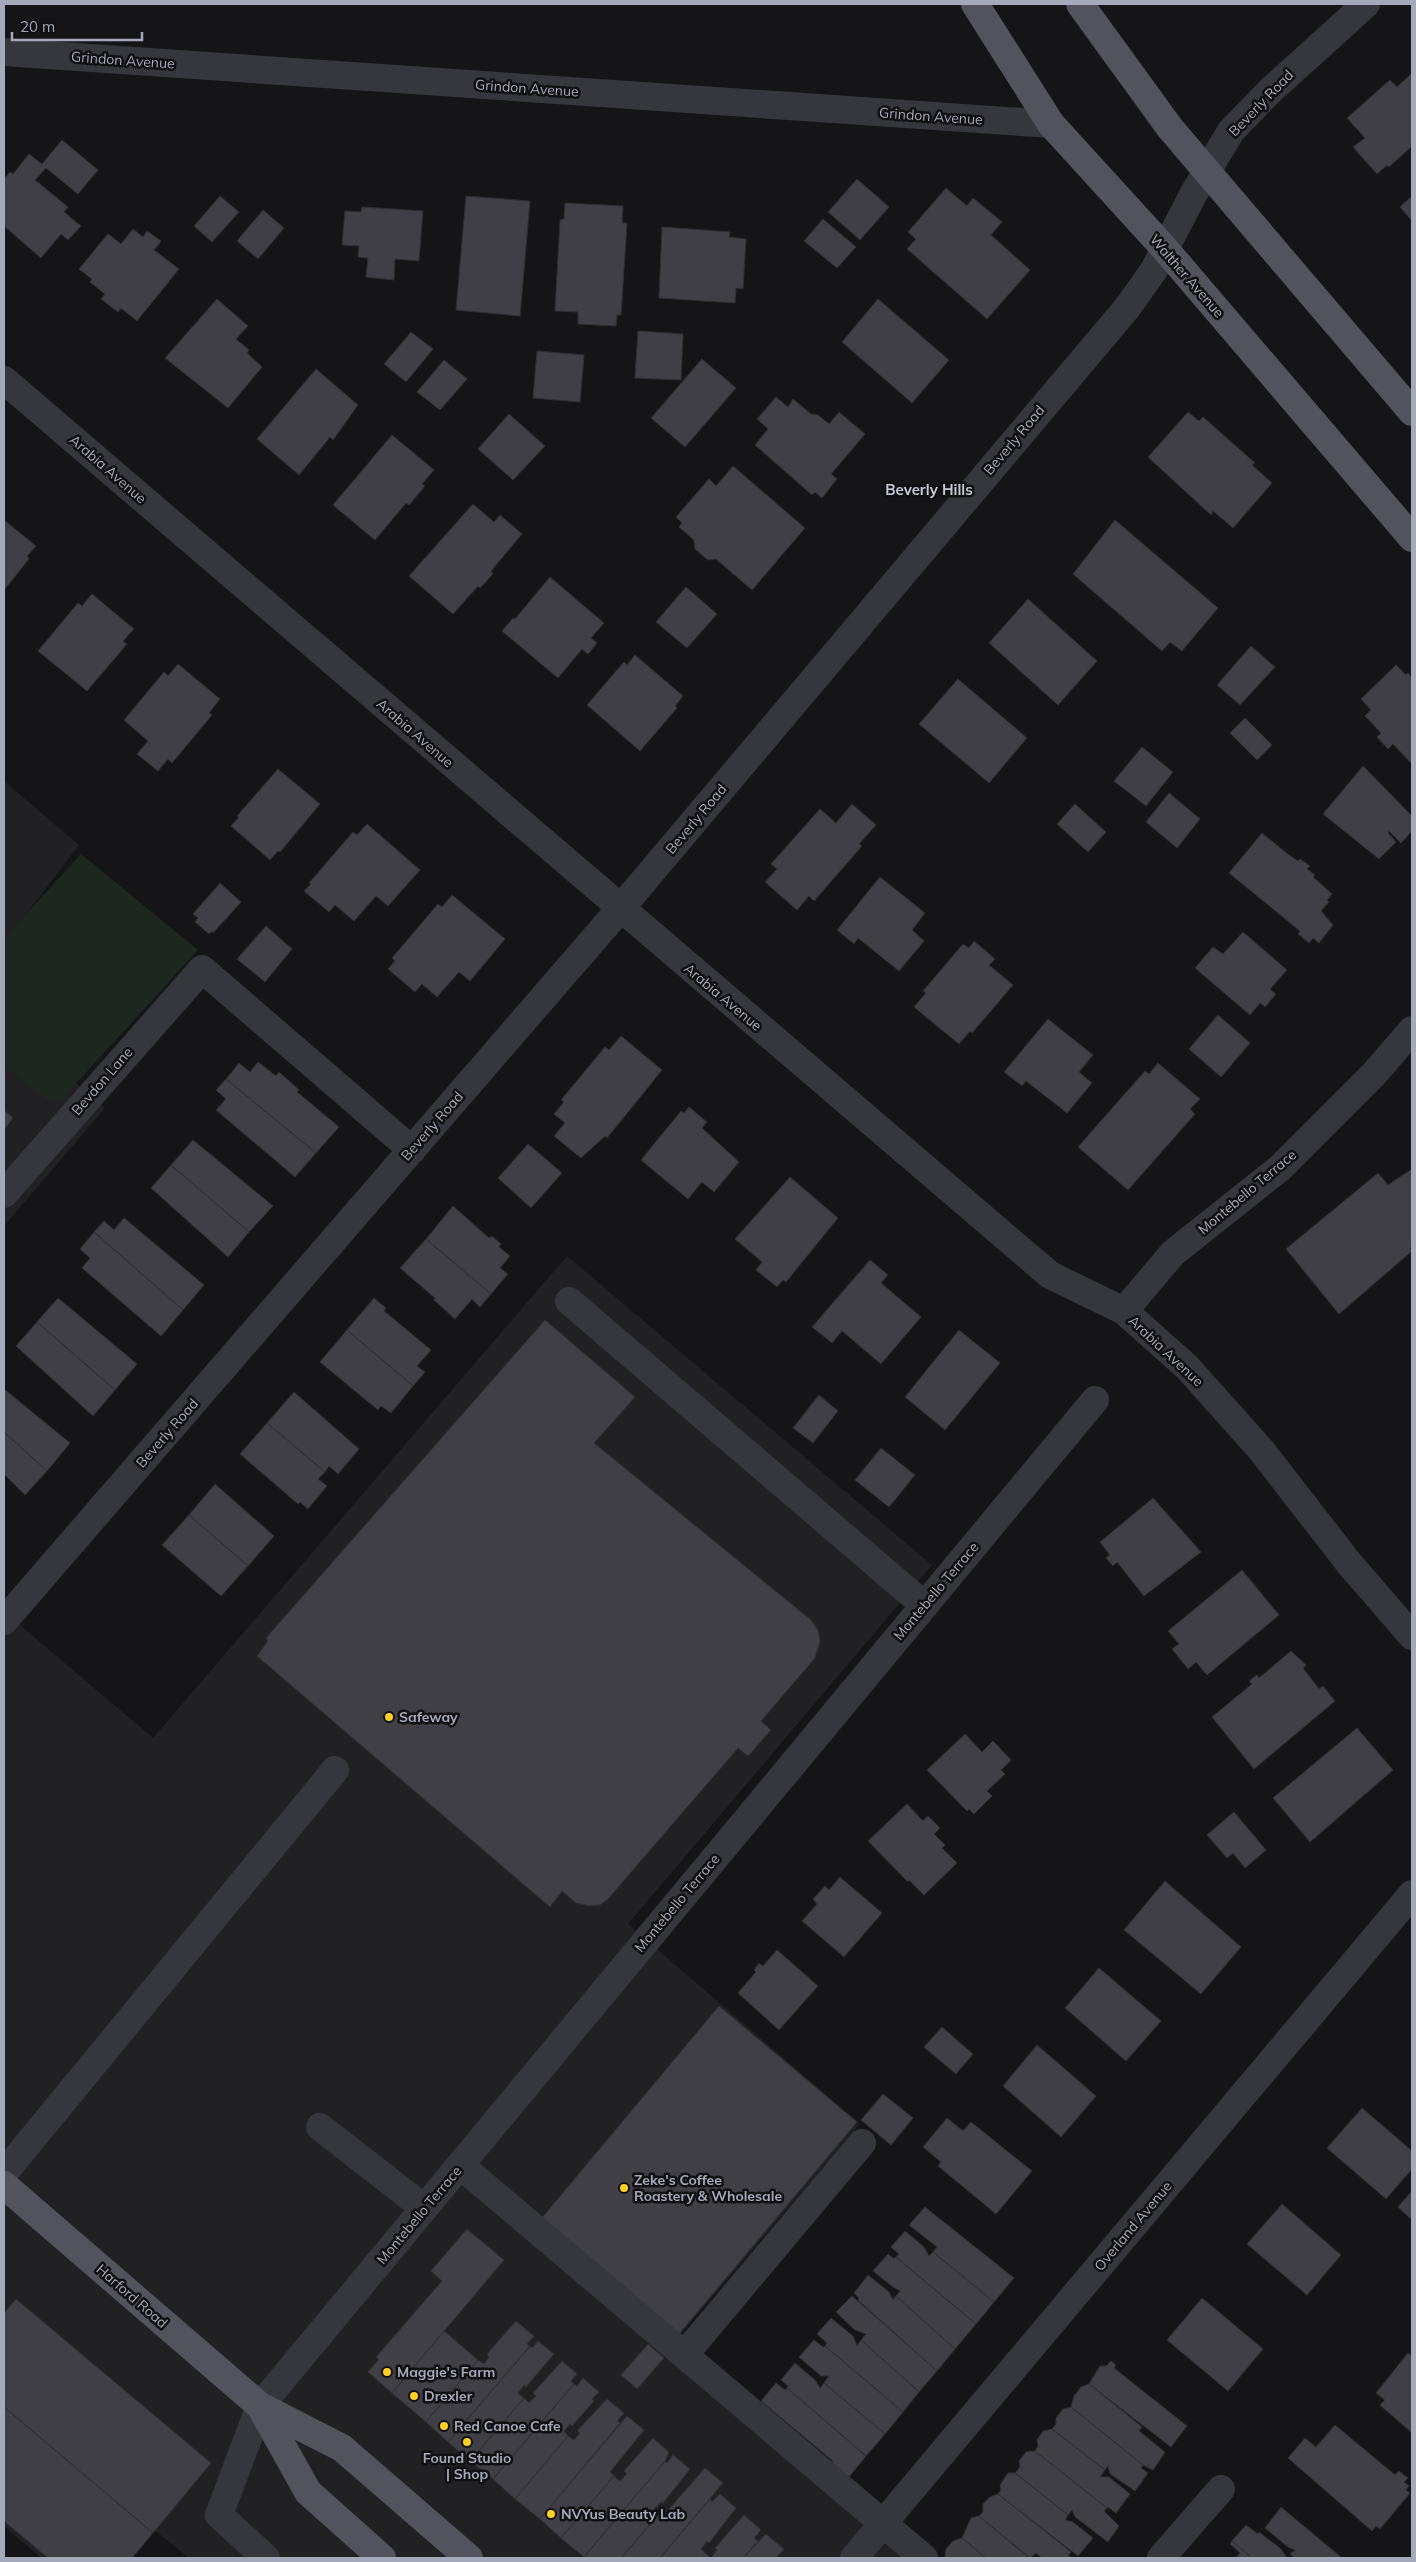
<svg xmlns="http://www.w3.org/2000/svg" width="1416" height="2562" font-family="Mulish,sans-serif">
	<rect width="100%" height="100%" fill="#151517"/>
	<path fill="#212124" d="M4 781 79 845 4 943Z
		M4 1022 105 1108 4 1226Z
		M567 1256 932 1565 628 1924 860 2124 666 2351 917 2558H189L153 2529 128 2558H41L4 2526V1632L14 1620 153 1738Z"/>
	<path fill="#1d261f" d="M81 854 198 950 61 1100 47 1101 4 1066V938Z"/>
	<path fill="#3f3f45" stroke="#302f34" d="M1412 73V146L1389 167 1387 165 1377 174 1353 147 1365 138 1347 118 1390 80 1397 87Z
		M62 140 98 170 78 194 46 168 35 180 68 207 64 212 81 226 68 240 61 234 41 258 4 226V179L10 172 13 174 29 154 42 164Z
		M857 179 889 207 860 240 828 212Z
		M946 188 967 206 973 198 1002 222 991 235 1030 270 987 319 907 249 916 239 908 232Z
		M220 196 239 212 212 242 194 226Z
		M466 196 530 201 520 316 456 310Z
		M1412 196V221L1400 207Z
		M565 203 623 206 622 223H627L621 315H617L616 326 578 324V312L555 311 560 220 564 219Z
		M362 207 423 211 419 261 395 259 394 280 366 277 368 258 358 257 359 246 342 245 345 211 361 212Z
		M263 210 284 228 258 259 237 241Z
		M823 219 856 247 837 268 804 241Z
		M662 227 730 232 729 237 746 239 743 289 736 288 735 303 659 298Z
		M133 229 143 237 147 231 161 241 154 250 179 269 137 321 121 308 118 312 101 299 105 294 90 282 92 279 79 269 108 234 121 244Z
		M217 299 248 326 236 339 249 350 247 353 262 367 228 408 165 358Z
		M878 299 949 360 912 403 842 342Z
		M638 331 683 334 681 380 635 378Z
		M411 332 433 349 406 382 384 364Z
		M537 351 584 355 580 402 533 398Z
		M702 359 736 388 685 447 651 418Z
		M444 360 467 379 440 410 417 392Z
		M316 369 358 405 333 440 330 437 299 475 257 439Z
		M776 397 788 407 793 399 811 414 818 415 829 424 839 412 865 434 831 474 837 479 822 498 815 492 812 495 755 445 768 429 757 419Z
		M1188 412 1199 421 1203 417 1255 463 1252 465 1272 483 1233 528 1213 511 1211 515 1148 457Z
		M509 414 545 446 513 480 478 449Z
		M392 435 434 470 422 484 425 486 409 505 406 503 375 540 333 505Z
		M733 466 805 528 752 590 716 559 708 560 695 549 694 540 679 527 682 523 676 517 709 479 716 486Z
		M473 504 494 522 500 515 522 534 491 571 493 574 480 588 478 586 453 614 409 576Z
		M4 520 36 546 27 556 29 559 4 590Z
		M1115 520 1218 608 1182 651 1170 642 1162 651 1073 574Z
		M550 577 604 623 591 638 597 643 588 654 582 649 558 678 502 631 513 618 515 619Z
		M686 587 717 614 687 648 656 622Z
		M92 594 134 629 123 641 127 644 87 691 38 651 78 603 82 606Z
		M1028 599 1097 661 1058 705 989 643Z
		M1251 646 1275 667 1240 705 1217 685Z
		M635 655 683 696 675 706 677 708 640 751 587 705 624 662 627 665Z
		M178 664 220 699 209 713 212 715 172 763 168 759 158 771 137 754 148 741 124 720 164 672 168 676Z
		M1396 665 1406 675 1408 673 1412 678V764L1393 744 1388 749 1377 737 1381 733 1365 716 1371 710 1361 699Z
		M958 679 1027 738 989 783 919 724Z
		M1245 718 1272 745 1257 760 1230 733Z
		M1142 747 1173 772 1146 806 1114 781Z
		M1363 766 1412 816V831L1401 843 1389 831 1388 833 1396 842 1379 859 1323 814Z
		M278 769 320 804 280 852 278 851 270 860 231 826 239 817 237 816Z
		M1169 793 1200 819 1177 848 1146 822Z
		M852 804 876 825 859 844 862 846 814 901 809 896 797 910 765 882 777 869 771 864 820 809 836 823Z
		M1075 804 1106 832 1088 852 1057 824Z
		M367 824 420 870 388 906 376 896 354 921 335 905 329 912 304 891 311 884 309 883 353 832 357 835Z
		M1262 833 1289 855 1298 861 1300 859 1310 866 1307 869 1315 875 1313 877 1332 894 1327 900 1329 902 1321 911 1333 925 1319 943 1313 938 1309 943 1298 934 1300 931 1229 873Z
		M880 877 925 913 912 930 924 941 899 971 858 938 854 944 837 930Z
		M220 883 241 902 213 933 212 931 209 934 195 922 198 918 193 914Z
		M452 895 505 939 470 981 459 972 437 997 422 984 415 992 388 969 395 961 392 958 438 904 442 907Z
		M266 926 292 949 265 982 237 959Z
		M1243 932 1287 970 1270 989 1276 994 1265 1007 1260 1003 1250 1015 1195 968 1213 947 1223 954Z
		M974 941 995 959 989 965 1013 985 972 1033 970 1031 959 1044 914 1007 926 993 923 991 963 944 969 948Z
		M1218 1015 1250 1043 1221 1077 1189 1049Z
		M1048 1019 1093 1055 1079 1072 1092 1083 1067 1113 1026 1081 1022 1086 1004 1072Z
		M621 1036 662 1070 607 1138 605 1136 581 1158 554 1136 565 1123 554 1114 564 1102 561 1100 605 1047 609 1050Z
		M258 1062 276 1076 279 1072 299 1090 297 1092 339 1127 316 1153 226 1079 239 1063 250 1072Z
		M1158 1063 1200 1099 1190 1109 1195 1114 1128 1190 1078 1147 1145 1071 1149 1074Z
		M226 1079 316 1153 295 1177 216 1110 226 1099 216 1090Z
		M689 1107 707 1122 702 1128 739 1162 714 1192 702 1182 688 1199 641 1160 681 1111 684 1113Z
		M4 1110 13 1118 4 1130Z
		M193 1140 273 1206 249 1232 171 1165Z
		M528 1144 562 1173 531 1208 498 1178Z
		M171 1165 249 1232 228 1257 151 1188Z
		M1412 1169V1246L1410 1248 1412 1251 1339 1314 1286 1249 1378 1173 1388 1185Z
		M790 1177 838 1218 786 1282 783 1280 777 1287 756 1270 762 1262 735 1239Z
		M453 1206 489 1238 492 1236 501 1244 499 1247 510 1256 500 1268 508 1274 491 1294 426 1239Z
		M124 1218 204 1285 183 1310 94 1232 104 1221 114 1230Z
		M94 1232 183 1310 161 1336 82 1268 90 1258 80 1249Z
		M426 1239 491 1294 480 1307 472 1299 455 1319 434 1300 435 1298 400 1268Z
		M870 1260 888 1275 881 1283 921 1317 881 1364 842 1331 832 1343 812 1327Z
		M58 1298 137 1364 115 1390 37 1322Z
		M374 1298 386 1308 384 1311 431 1350 417 1366 425 1372 413 1386 347 1330Z
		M545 1320 635 1397 594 1443 811 1620 818 1630 820 1641 815 1658 761 1721 771 1730 748 1756 738 1748 608 1899 600 1905 590 1906 576 1903 562 1891 550 1907 257 1656 268 1641 266 1638Z
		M37 1322 115 1390 93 1416 16 1346Z
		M347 1330 413 1386 391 1413 381 1406 378 1410 320 1362Z
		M959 1330 1000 1363 945 1430 905 1397Z
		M4 1389 70 1443 47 1471 4 1432Z
		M294 1392 359 1449 338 1474 329 1466 325 1472 267 1423Z
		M819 1395 838 1411 813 1443 793 1428Z
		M267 1423 325 1472 318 1479 327 1486 308 1509 300 1502 298 1504 240 1454Z
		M4 1432 47 1471 25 1495 4 1474Z
		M881 1448 915 1475 889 1507 855 1480Z
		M215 1484 274 1536 248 1566 189 1515Z
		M1153 1498 1201 1552 1144 1596 1117 1562 1113 1566 1106 1558 1110 1555 1100 1542Z
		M189 1515 248 1566 221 1596 162 1545Z
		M1242 1570 1279 1615 1207 1675 1196 1662 1188 1669 1172 1649 1179 1644 1168 1631Z
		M1291 1651 1306 1665 1303 1668 1319 1689 1323 1686 1335 1701 1254 1769 1212 1717 1252 1684 1249 1681 1257 1675 1259 1678Z
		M1357 1728 1393 1770 1310 1842 1273 1798Z
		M965 1734 982 1752 993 1741 1011 1760 1001 1770 1005 1774 987 1791 992 1796 974 1814 969 1809 967 1811 927 1770Z
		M907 1804 923 1821 928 1816 940 1828 934 1834 945 1845 942 1848 957 1863 924 1895 909 1880 908 1882 868 1841Z
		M1234 1812 1266 1850 1245 1868 1233 1853 1227 1858 1207 1835Z
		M840 1877 882 1913 844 1957 802 1921 817 1904 813 1899 825 1886 829 1890Z
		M1165 1881 1241 1947 1201 1994 1124 1930Z
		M777 1950 818 1986 779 2030 738 1993 756 1972 754 1970 759 1963 763 1966Z
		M1099 1968 1161 2021 1126 2061 1065 2008Z
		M719 2006 857 2122 679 2334 541 2219Z
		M942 2027 973 2054 956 2074 924 2047Z
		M1037 2045 1096 2096 1061 2137 1003 2086Z
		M883 2094 913 2118 891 2145 861 2120Z
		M1362 2108 1412 2151V2169L1386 2199 1327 2148Z
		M947 2118 963 2131 971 2122 1032 2171 996 2214 938 2166 941 2162 923 2147Z
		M1412 2191V2220L1398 2207Z
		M1282 2204 1341 2255 1307 2295 1247 2244Z
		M925 2207 1014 2278 994 2302 933 2252 937 2247 909 2225Z
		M467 2229 504 2260 392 2393 368 2372 379 2359 376 2357 442 2281 431 2271Z
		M905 2231 924 2247 929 2256 933 2252 994 2302 976 2324 896 2257 899 2254 891 2247Z
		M888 2254 894 2259 896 2257 976 2324 955 2349 896 2296 900 2291 893 2287 873 2271Z
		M868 2275 889 2292 893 2300 896 2296 955 2349 937 2371 858 2300 859 2298 854 2293Z
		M852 2296 937 2371 919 2392 861 2340 866 2334 855 2330 836 2312Z
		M1202 2298 1263 2349 1228 2391 1167 2340Z
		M16 2299 211 2463 153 2533 4 2407V2313Z
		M831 2318 853 2336 857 2346 861 2340 919 2392 903 2412 825 2346 827 2343 817 2334Z
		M516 2321 534 2336 527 2344 530 2346 448 2442 426 2422 478 2360 484 2364 489 2357 487 2354Z
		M444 2331 478 2360 426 2422 392 2393Z
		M814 2340 823 2347 825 2346 903 2412 885 2434 824 2383 829 2376H821L799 2357Z
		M538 2341 554 2354 526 2387 524 2385 518 2393 524 2398 470 2461 448 2442 530 2346 532 2348Z
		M648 2344 664 2358 637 2389 621 2375Z
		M1408 2353 1412 2356V2433L1380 2405 1385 2400 1376 2393Z
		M562 2361 577 2374 571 2381 574 2384 493 2479 470 2461 524 2398 529 2403 536 2396 533 2393Z
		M1111 2361 1116 2365 1114 2368 1187 2426 1171 2447 1089 2384 1100 2366H1106Z
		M795 2363 815 2380 820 2388 824 2383 885 2434 866 2456 787 2388 788 2386 781 2380Z
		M583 2378 599 2392 592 2399 594 2401 572 2426 570 2424 564 2431 568 2436 515 2499 493 2479 574 2384 577 2386Z
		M776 2383 785 2390 787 2388 866 2456 849 2477 830 2465 833 2461 761 2401Z
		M1089 2384 1142 2427 1139 2431 1165 2452 1153 2470 1143 2465 1071 2407 1074 2396 1081 2387Z
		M607 2399 624 2413 617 2421 620 2423 540 2519 515 2499 568 2436 574 2440 580 2433 577 2431Z
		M4 2407 153 2533 132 2558H48L4 2521Z
		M1071 2407 1143 2465 1141 2468 1148 2473 1135 2491 1110 2474 1108 2466 1105 2470 1052 2429 1056 2424V2418L1063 2409Z
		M627 2416 644 2430 610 2472 614 2476 561 2538 540 2519Z
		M1335 2425 1395 2475 1399 2471 1408 2478 1404 2482 1409 2486 1406 2490 1410 2493 1380 2529 1376 2526 1372 2531 1288 2458 1305 2438 1316 2447Z
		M1052 2429 1105 2470 1100 2477H1109L1130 2494 1116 2513 1108 2507 1107 2508 1035 2451 1038 2446 1037 2440 1043 2431Z
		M653 2438 669 2452 665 2461 584 2557 561 2538 614 2476 620 2481 627 2474 624 2471Z
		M1035 2451 1107 2508 1104 2511 1119 2526 1108 2542 1075 2517 1072 2510 1068 2515 1015 2473 1020 2467 1019 2461 1026 2452Z
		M673 2455 690 2469 663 2503 661 2502 654 2509 659 2514 621 2558H586L584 2557 665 2461 667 2463Z
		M705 2468 723 2483 660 2558H621L659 2514 665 2518 671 2511 669 2509Z
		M1008 2473H1015L1068 2515 1065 2520 1073 2522 1093 2538 1078 2556 998 2494 1001 2490 1000 2485Z
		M720 2494 736 2508 709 2543 707 2541 701 2549 705 2553 700 2558H660L710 2499 712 2502Z
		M998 2494 1071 2552 1068 2555 1072 2558H1042L1036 2553 1030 2558 979 2516 983 2512V2504L990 2497Z
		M1281 2507 1342 2558H1295L1290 2554 1295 2550 1288 2547 1265 2528Z
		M744 2515 761 2530 754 2538 758 2541 743 2558H700L705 2553 711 2558 717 2550 715 2548Z
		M979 2516 1017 2548 1030 2558H986L962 2538 971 2518Z
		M1246 2525 1258 2534 1259 2532 1281 2549 1287 2558H1252L1232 2541Z
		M766 2534 784 2549 777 2557 779 2558H743Z
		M962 2538 986 2558H945L946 2549 953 2541Z
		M1232 2541 1252 2558H1236L1240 2553 1230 2544Z"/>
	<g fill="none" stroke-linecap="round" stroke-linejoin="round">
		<path stroke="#36363d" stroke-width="28" d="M4 52 1051 124
			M4 380 1050 1275 1124 1311 1187 1367 1262 1451 1348 1562 1412 1636
			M4 1194 202 969 412 1150
			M569 1301 924 1605
			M1124 1311 1173 1253 1280 1168 1374 1074 1412 1030
			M4 1621 620 909 1127 308 1154 270 1194 193 1231 131 1272 89 1366 4
			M320 2127 424 2208
			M460 2165 924 2558
			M4 2173 335 1770
			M685 2354 862 2143
			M266 2558 219 2515 260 2406 1095 1400
			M854 2558 1412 1894
			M1161 2558 1221 2489"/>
		<path stroke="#52535c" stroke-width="28" d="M975 4 1051 124 1165 249 1412 538
			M1080 4 1170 128 1412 412
			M4 2185 260 2406 342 2448 469 2558
			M260 2406 308 2492 382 2558"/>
	</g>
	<g fill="#ffcf26" stroke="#101012" stroke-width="2">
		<circle cx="389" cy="1717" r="5"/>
		<circle cx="624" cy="2188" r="5"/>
		<circle cx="387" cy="2372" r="5"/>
		<circle cx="414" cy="2396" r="5"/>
		<circle cx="444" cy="2426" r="5"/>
		<circle cx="467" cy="2442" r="5"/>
		<circle cx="551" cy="2514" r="5"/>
	</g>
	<g text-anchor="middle" stroke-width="5" stroke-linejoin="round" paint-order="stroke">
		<g font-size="14" fill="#a6a9b9" stroke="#101012">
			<text transform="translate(123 60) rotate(4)" y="5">Grindon Avenue</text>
			<text transform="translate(527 88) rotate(4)" y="5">Grindon Avenue</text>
			<text transform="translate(1261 103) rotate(-46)" y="5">Beverly Road</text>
			<text transform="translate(931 116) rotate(4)" y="5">Grindon Avenue</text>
			<text transform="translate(1187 276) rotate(49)" y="5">Walther Avenue</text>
			<text transform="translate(1014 440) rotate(-50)" y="5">Beverly Road</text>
			<text transform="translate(108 469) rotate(41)" y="5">Arabia Avenue</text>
			<text transform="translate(415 733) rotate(41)" y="5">Arabia Avenue</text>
			<text transform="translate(696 819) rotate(-50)" y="5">Beverly Road</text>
			<text transform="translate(723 997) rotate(40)" y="5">Arabia Avenue</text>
			<text transform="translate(102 1081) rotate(-49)" y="5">Bevdon Lane</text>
			<text transform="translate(432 1126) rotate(-49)" y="5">Beverly Road</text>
			<text transform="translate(1247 1192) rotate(-40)" y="5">Montebello Terrace</text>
			<text transform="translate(1166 1351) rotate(43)" y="5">Arabia Avenue</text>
			<text transform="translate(167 1433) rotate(-49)" y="5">Beverly Road</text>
			<text transform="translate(936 1591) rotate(-50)" y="5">Montebello Terrace</text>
			<text transform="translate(677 1903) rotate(-50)" y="5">Montebello Terrace</text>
			<text transform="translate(419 2215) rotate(-50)" y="5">Montebello Terrace</text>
			<text transform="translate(1133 2226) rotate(-50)" y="5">Overland Avenue</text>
			<text transform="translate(132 2296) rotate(41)" y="5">Harford Road</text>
		</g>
		<g font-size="14" font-weight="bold" fill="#a6a9b9" stroke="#101012" text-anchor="start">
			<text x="399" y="1722">Safeway</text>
			<text x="634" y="2185">Zeke's Coffee<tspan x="634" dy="16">Roastery &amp; Wholesale</tspan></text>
			<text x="397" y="2377">Maggie's Farm</text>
			<text x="424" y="2401">Drexler</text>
			<text x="454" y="2431">Red Canoe Cafe</text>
			<text x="467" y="2463" text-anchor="middle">Found Studio<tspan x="467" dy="16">| Shop</tspan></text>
			<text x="561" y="2519">NVYus Beauty Lab</text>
		</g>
		<g font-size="15" font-weight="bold" fill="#c7c9d4" stroke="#101012">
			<text x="929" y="495">Beverly Hills</text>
		</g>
	</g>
	<rect width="1416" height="2562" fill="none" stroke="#a6a9b9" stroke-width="10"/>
	<path d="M12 32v8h130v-8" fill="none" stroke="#a6a9b9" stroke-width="2.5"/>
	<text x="20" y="32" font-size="15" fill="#a6a9b9" stroke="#101012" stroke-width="4" paint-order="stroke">20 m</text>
</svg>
